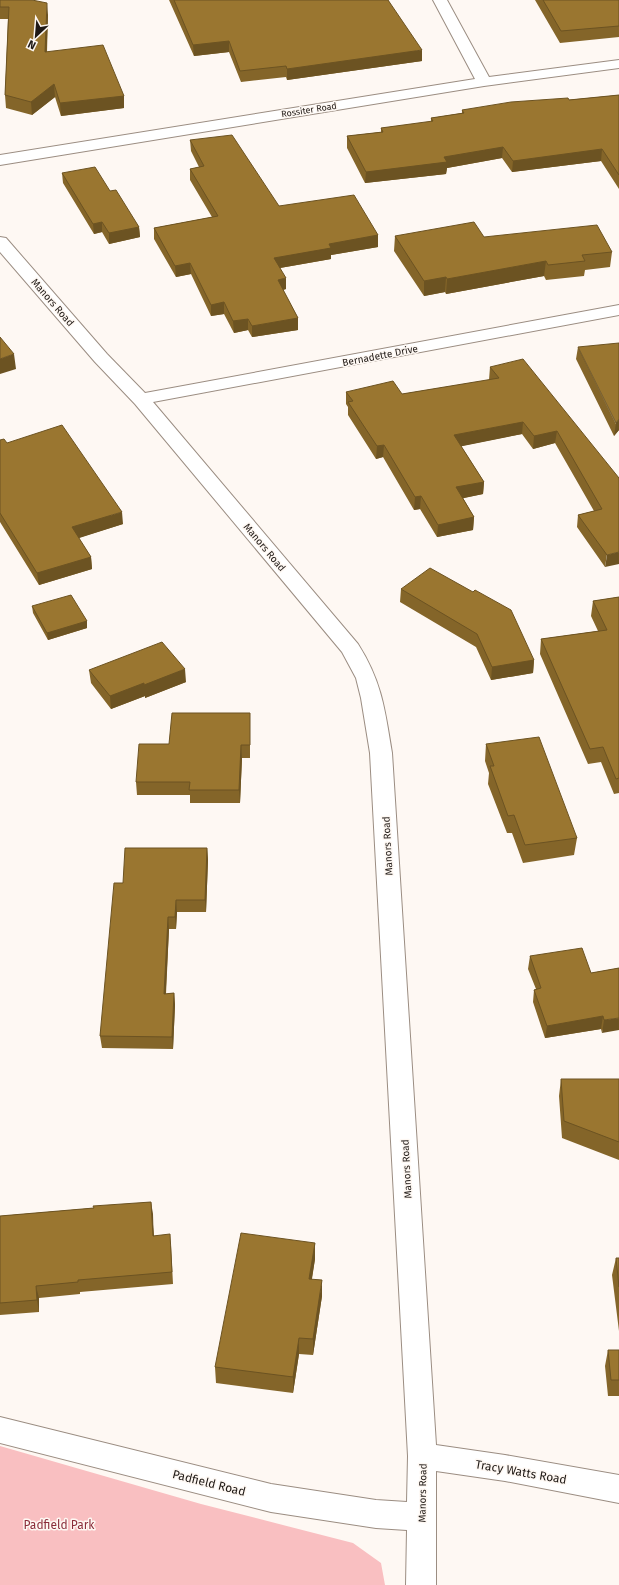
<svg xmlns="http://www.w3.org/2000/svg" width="619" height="1585" font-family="'Fira Sans',sans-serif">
	<rect width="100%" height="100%" fill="#fef8f3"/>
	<path fill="#f9bfc1" d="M0 1446 201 1504 353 1543 381 1563 385 1585H0Z"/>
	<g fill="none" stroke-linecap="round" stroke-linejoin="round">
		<g stroke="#9b8d82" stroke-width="2">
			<path id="minor" d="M433 0H447L489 77 619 60V68L484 86 0 165V155L475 79Z
				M0 237 6 238 107 354 145 393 619 305V315L153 402 358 644C382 682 385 710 392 753L436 1445 505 1455 619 1475V1503L505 1481 436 1471V1585H406L407 1530 376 1528 271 1512 0 1443V1417L271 1484 376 1500 407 1502 408 1456 370 753 361 698 356 678 342 652 135 404 95 362 0 252Z"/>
		</g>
		<use href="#minor" fill="#fff" fill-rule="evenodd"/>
	</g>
	<path fill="#846529" d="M0 0 48 15 47 52 124 96V108L61 116 55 97 32 115 6 108 5 95 8 19H0Z
		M169 0H388L422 61 287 80 286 77 241 82 229 52 194 56Z
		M535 0H619V37L560 43Z
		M619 95V189L601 161 512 172 502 158 447 168 446 174 365 183 347 148V136L381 132V128L431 122V118L462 113V110Z
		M190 140 279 206 378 235V247L331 255V259L280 268 286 289 283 290 298 318V330L252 337 248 330 234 333 224 314 211 316 191 274 176 277 154 239V228L212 217 190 180V169L199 167 191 151Z
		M62 173 110 191 139 227 140 237 109 244 102 232 94 234 63 183Z
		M395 236 484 237 612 252 610 267 585 270 584 276 546 280 544 276 446 294 445 292 424 296 394 251Z
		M578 347 619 430 614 436 576 359Z
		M490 367 619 478 605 567 577 527 578 515 594 511 555 443 533 449 522 434 461 446 484 482 483 494 463 498 474 517 473 530 437 537 420 509 414 510 383 457 376 459 348 415V407L346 404V392L402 394 489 380Z
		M0 440 123 524 78 538 91 557 92 569 39 585 0 522Z
		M401 589 534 660 533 673 491 680 476 647 400 602Z
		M619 597V793L614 794 601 762 588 764 540 654 541 639 598 631 591 616 593 601Z
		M32 606 87 621V628L48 640 33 613Z
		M89 670 186 682 145 698V696L111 709 91 683Z
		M250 713V758H242L240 803H190V795H137L136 782 169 744Z
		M486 744 577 838 574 855 523 863 512 833H507L488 784 489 773 485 761Z
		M207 848 208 860 206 912H177L176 929H169L166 994 174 993 175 1005 173 1049 102 1048 100 1036 123 883Z
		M530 956 591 973 619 968 602 1033 601 1029 545 1038 533 1002 534 990 536 989 528 969Z
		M561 1079H619V1160L562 1138 559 1096Z
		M151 1202 154 1236 171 1246 173 1284 80 1292V1294L39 1298V1312L0 1315V1216L94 1208Z
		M315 1243V1259L312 1279 322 1296 313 1355 299 1354 293 1393 216 1383 215 1367Z
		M616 1258H619V1331L612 1275Z
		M608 1350H619V1396H608L605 1366Z"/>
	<path fill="#6c5322" d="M47 3 48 15 46 64 45 52Z
		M229 41V52L194 56 193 45Z
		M422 50V61L287 80V69Z
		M54 84 55 97 32 115 31 102Z
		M124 96V108L61 116 60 103Z
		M503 147 502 158 447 168 446 174 365 183 366 172 444 157Z
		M602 149 601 161 512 172 513 161Z
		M102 222V232L94 234 93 224Z
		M139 227 140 237 109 244V233Z
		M378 235V247L331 255V259L274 269V258L329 244Z
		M546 261 544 276 446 294 447 279Z
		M190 263 191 274 176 277 175 266Z
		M446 277 445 292 424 296V281Z
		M286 278V289L278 291V280Z
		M224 302V314L211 316V305Z
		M298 318V330L252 337V326Z
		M248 319V330L234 333 233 321Z
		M14 354 16 369 0 374V359Z
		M619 419V430L614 436 616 423Z
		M523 422 522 434 453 448 454 435Z
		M557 431 555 443 533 449 534 436Z
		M384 445 383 457 376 459 377 446Z
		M484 482 483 494 455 500 456 487Z
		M421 496 420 509 414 510 415 497Z
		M122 512 123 524 73 540 72 527Z
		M474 517 473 530 437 537 438 525Z
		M619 552V564L605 567 607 555Z
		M91 557 92 569 39 585 37 573Z
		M87 621V628L48 640 47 633Z
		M534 660 533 673 491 680 492 667Z
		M185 669 186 682 145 698V696L111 709 110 696 144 683Z
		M241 745 242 758 240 803 239 790Z
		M207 848 208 860 206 912 205 900Z
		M176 900 177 912 176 929 175 917Z
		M168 917 169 929 165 1006 164 994Z
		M174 993 175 1005 173 1049 172 1037Z
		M603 1016 601 1029 545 1038 547 1026Z
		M619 1018V1030L602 1033 604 1020Z
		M151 1202 153 1214 154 1248 153 1236Z
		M315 1243V1259L309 1295V1279Z
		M322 1280V1296L313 1355V1339Z
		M36 1286 39 1298V1312L37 1300Z
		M299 1338V1354L293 1393V1377Z"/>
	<path fill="#9a7630" stroke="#6c5322" d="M0 0H32L47 3 45 52 103 45 124 96 60 103 54 84 31 102 5 95 9 7H0Z
		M174 0H388L422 50 287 69 286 66 240 71 229 41 193 45Z
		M543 0H619V26L561 31Z
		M619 95V175L602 149 513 161 503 147 444 157 447 162 366 172 347 136 383 132 381 128 433 121 431 118 464 113 462 110 511 102 568 98 569 100Z
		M232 135 279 206 354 195 378 235 329 244 331 248 274 258 286 278 278 280 298 318 252 326 248 319 233 321 224 302 211 305 190 263 175 266 154 228 218 216 190 169 204 166 190 140Z
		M95 167 110 191 116 190 139 227 109 233 102 222 93 224 62 173Z
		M474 222 484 237 597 225 612 252 582 255 585 261 548 265 546 261 447 279 446 277 424 281 395 236Z
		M0 337 14 354 0 359Z
		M619 343V419L616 423 578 347Z
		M523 359 619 478V552L607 555 578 515 602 509 557 431 534 436 523 422 454 435 484 482 456 487 474 517 438 525 421 496 415 497 384 445 377 446 348 402 353 401 346 392 393 381 402 394 499 378 490 367Z
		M62 425 122 512 72 527 91 557 37 573 0 513V440L4 439 7 443Z
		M430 568 473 592 475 590 511 610 534 660 492 667 477 634 401 589Z
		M71 595 87 621 47 633 32 606Z
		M619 597V778L616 779 603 747 590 749 541 639 607 630 593 601Z
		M162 642 185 669 144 685V683L110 696 89 670Z
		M172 713H250V745H241L239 790H189L190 782H136L139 744H169Z
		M539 737 577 838 525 845 514 815 508 816 490 766H494L486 744Z
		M125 848H207L205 900H176L175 917H168L164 994 174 993 172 1037 100 1036 114 883H123Z
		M582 948 591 973 619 968V1018L604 1020 603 1016 547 1026 534 990 541 988 530 956Z
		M561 1079H619V1142L564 1121Z
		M151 1202 153 1236 170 1234 172 1272 78 1280V1282L36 1286 37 1300 0 1303V1216L94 1208 93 1206Z
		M241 1233 315 1243 309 1279 322 1280 313 1339 299 1338 293 1377 215 1367Z
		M616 1258H619V1287Z
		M608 1350H619V1380H611Z"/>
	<g text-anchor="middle" stroke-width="3" stroke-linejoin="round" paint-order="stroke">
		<g font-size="9" fill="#1f1915" stroke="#fef8f3">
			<text transform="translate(309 110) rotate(-9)" y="3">Rossiter Road</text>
		</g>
		<g font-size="10" fill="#1f1915" stroke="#fef8f3">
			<text transform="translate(53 302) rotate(49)" y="4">Manors Road</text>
			<text transform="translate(380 355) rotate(-11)" y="4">Bernadette Drive</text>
			<text transform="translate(265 547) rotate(50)" y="4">Manors Road</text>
			<text transform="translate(387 846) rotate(-93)" y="4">Manors Road</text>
			<text transform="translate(406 1169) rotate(-93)" y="4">Manors Road</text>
			<text transform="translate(422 1493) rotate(-89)" y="4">Manors Road</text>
		</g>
		<g font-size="12" fill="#1f1915" stroke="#fef8f3">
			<text transform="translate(521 1472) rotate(10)" y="4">Tracy Watts Road</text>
			<text transform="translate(209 1483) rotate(14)" y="4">Padfield Road</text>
		</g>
		<g font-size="12" fill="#8b2d3a" stroke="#fef8f3">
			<text x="59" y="1529">Padfield Park</text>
		</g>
	</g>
	<g transform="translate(36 36) rotate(206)" stroke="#fef8f3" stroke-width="3" paint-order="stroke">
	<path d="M0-3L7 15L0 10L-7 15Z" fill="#1f1915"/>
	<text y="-6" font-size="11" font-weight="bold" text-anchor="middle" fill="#1f1915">N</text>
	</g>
</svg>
